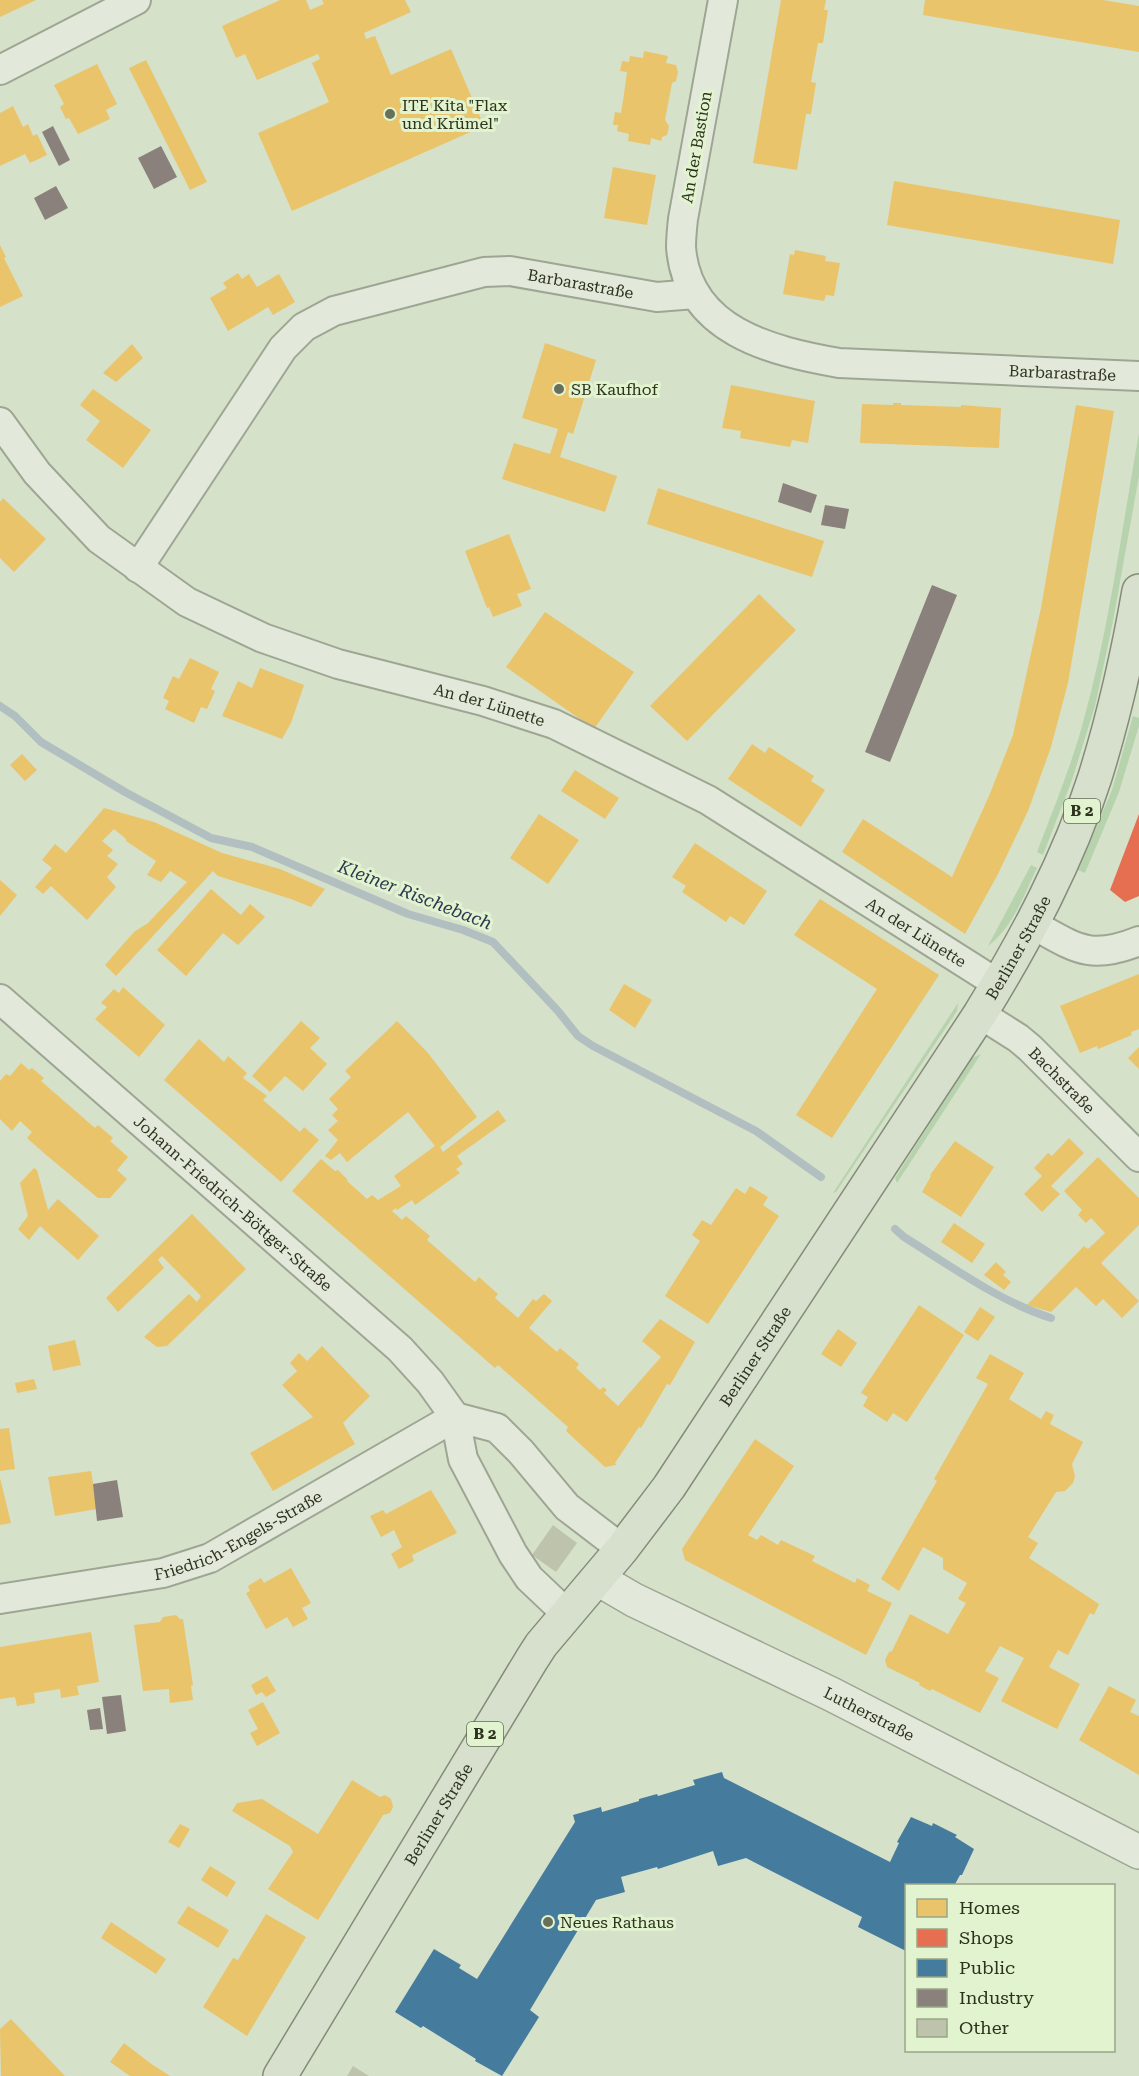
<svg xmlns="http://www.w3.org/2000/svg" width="1139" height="2076" font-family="'Roboto Serif',serif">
	<rect width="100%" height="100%" fill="#d6e1ca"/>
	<path fill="#b6d3ad" d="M1139 433V476L1113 621 1095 706 1072 780 1043 855 1037 852C1054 807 1073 762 1085 715 1110 623 1122 527 1139 433Z
		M1133 716 1139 718V726L1119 792 1085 873 1078 870 1112 790Z
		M1031 865 1037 868C1024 895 1013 927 988 946Z
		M958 1003 957 1011 836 1192 833 1193Z
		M981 1054 897 1183 895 1178 972 1058Z"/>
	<path fill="#e9c46a" d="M0 0H36L0 17Z
		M280 0H306L310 10 324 4 322 0H405L411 12 364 33 366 39 375 36 391 75 451 49 484 126 292 211 258 133 329 102 312 63 320 59 318 54 257 80 245 54 236 58 222 26Z
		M781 0H826L824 10H828L823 43H818L811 82 816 83 811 114H806L797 170 753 163Z
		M925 0H1103L1139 6V52L923 15Z
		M644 51 668 56 666 63 676 65 678 72 676 81 672 83 665 120 669 126 667 135 662 137 661 141 651 138 650 145 628 141 629 134 617 131 618 125H613L615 112 621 113 624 94 627 72 620 71 622 61 629 62 630 56 643 58Z
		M146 60 207 182 190 190 129 68Z
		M97 64 117 104 106 110 110 119 78 134 69 118 66 119 60 107 64 104 54 85Z
		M13 106 23 127 28 124 33 136 37 134 47 155 30 163 25 154 0 166V113Z
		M613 167 656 175 647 225 604 218Z
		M894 181 1120 220 1113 264 887 225Z
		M0 245 6 257 4 258 23 296 0 307Z
		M795 250 826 256 825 261 840 263 834 296 826 295 824 301 783 294 790 254 794 255Z
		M238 273 242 279 249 274 257 287 279 274 295 302 273 315 268 307 228 331 210 298 227 288 223 283Z
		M545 343 596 360 573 434 568 432 560 457 617 476 605 512 502 479 514 443 550 454 558 429 522 418Z
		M132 344 143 358 116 382 103 373Z
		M731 385 815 401 808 443 792 440 790 447 740 438 741 431 722 428Z
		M93 389 151 430 123 468 86 440 100 421 80 405Z
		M893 403H901V405L961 407V405L1001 408 999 448 860 443 862 404 893 405Z
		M1076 405 1114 411 1068 683 1051 747 1028 811 998 874 965 934 842 852 863 819 952 877 989 796 1013 735 1041 608Z
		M658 488 824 541 812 577 647 524Z
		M3 498 46 539 14 572 0 558V502Z
		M509 534 531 589 517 594 522 606 493 617 489 607 487 608 465 551Z
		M759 594 796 630 687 741 650 706Z
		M545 612 634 672 594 729 506 667Z
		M190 658 219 672 211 689 215 691 207 709 201 707 194 723 165 709 169 701 163 698 173 676 179 679Z
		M260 668 304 685 291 723 282 739 222 716 238 681 252 688Z
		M752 744 765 753 769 747 814 776 811 781 825 790 801 827 728 779Z
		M22 754 37 770 25 781 10 765Z
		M575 770 619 798 605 819 561 791Z
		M104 808 154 822 222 853 280 869 325 889 311 907 291 899 218 876 213 871 116 976 105 965 134 932 148 923 187 882 170 871 161 882 147 875 156 861 126 841V839L114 829 102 841 113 850 107 856 118 864 107 877 116 887 87 920 51 886 43 894 35 887 52 868 42 860 55 844 66 853Z
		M539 814 579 840 548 884 510 858Z
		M695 843 767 891 744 925 730 916 726 922 682 892 686 886 672 877Z
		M0 880 17 895 0 916Z
		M211 889 241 915 250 904 265 917 238 945 223 933 186 976 157 950Z
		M820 899 939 975 832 1138 796 1115 877 989 794 935Z
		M1139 974V1029L1131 1032 1132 1035 1098 1049 1097 1046 1080 1053 1060 1006Z
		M624 984 652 1000 635 1028 609 1010Z
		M123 987 165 1025 139 1057 95 1019 107 1007 101 1003 114 989 119 993Z
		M301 1021 320 1038 310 1048 327 1064 303 1091 285 1076 270 1092 252 1076Z
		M397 1021 428 1053 477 1117 440 1147 443 1152 498 1110 506 1121 457 1156 463 1164 456 1169 460 1173 415 1205 412 1200 397 1210 396 1208 392 1211 402 1220 406 1216 430 1236 427 1240 475 1282 479 1277 498 1294 495 1298 518 1318 533 1299 536 1301 544 1294 552 1301 529 1328 557 1352 560 1348 579 1364 576 1368 600 1390 603 1387 607 1390 604 1393 618 1406 661 1357 642 1341 660 1319 695 1342 670 1385 667 1384 641 1428 639 1427 615 1463 616 1465 605 1467 566 1431 568 1427 498 1365 495 1368 292 1191 321 1159 335 1171 338 1170 348 1180 347 1181 367 1199 372 1195 378 1200 401 1186 394 1176 435 1146 408 1112 347 1162 340 1153 331 1160 325 1156 338 1140 328 1130 338 1121 332 1115 338 1109 329 1099 351 1077 345 1071Z
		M199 1039 224 1062 228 1056 247 1073 243 1078 267 1096 263 1100 300 1132 304 1127 319 1140 281 1182 164 1080Z
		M1139 1047V1069L1128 1058Z
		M21 1063 29 1070 32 1068 44 1078 41 1081 95 1128 98 1125 113 1138 110 1141 128 1157 117 1170 127 1179 110 1198H98L45 1154 27 1138 32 1132 20 1121 12 1131 0 1119V1081L6 1074 10 1076Z
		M1069 1138 1084 1153 1051 1186 1060 1194 1042 1212 1024 1194 1042 1176 1034 1168 1048 1153 1052 1156Z
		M955 1141 994 1167 961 1217 922 1192 931 1176 930 1175Z
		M1098 1157 1139 1198V1225L1101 1263 1139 1301 1122 1318 1103 1299 1096 1306 1076 1287 1051 1312 1027 1305 1084 1246 1088 1249 1105 1233 1091 1218 1086 1223 1078 1215 1082 1210 1064 1191Z
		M34 1168 37 1170 48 1210 58 1199 99 1236 78 1260 40 1226 29 1240 18 1229 28 1216 20 1183Z
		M750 1186 768 1197 763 1205 779 1216 708 1324 665 1296 700 1241 692 1235 702 1220 711 1225 736 1188 745 1194Z
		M192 1214 246 1269 167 1346 157 1347 144 1337 189 1294 197 1302 201 1296 162 1256 158 1260 164 1268 118 1312 106 1298Z
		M954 1223 985 1244 972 1263 941 1242Z
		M996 1262 1006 1272 1003 1275 1011 1282 1004 1290 984 1275Z
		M919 1305 964 1335 907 1422 893 1413 887 1422 863 1406 868 1397 861 1393Z
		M980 1307 995 1317 978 1341 964 1332Z
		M838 1329 857 1343 841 1367 821 1354Z
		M75 1340 81 1365 53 1371 48 1346Z
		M322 1346 370 1396 343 1423 355 1444 273 1491 250 1453 313 1417 282 1385 297 1371 290 1363 299 1353 307 1361Z
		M990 1354 1024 1373 1009 1399 1041 1419 1046 1411 1054 1415 1050 1424 1083 1442 1072 1464 1075 1476 1073 1483 1065 1491 1056 1492 1028 1537 1038 1543 1029 1558 1099 1604 1094 1615 1090 1613 1068 1655 1058 1650 1049 1667 1080 1684 1057 1729 1001 1701 1024 1658 1000 1646 985 1671 999 1678 980 1713 932 1689 930 1691 919 1685 920 1683 887 1667 885 1660 889 1652 892 1651 910 1614 948 1634 966 1603 958 1599 967 1583 943 1569V1558L923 1547 899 1591 881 1579 937 1481 934 1479 988 1384 976 1378Z
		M34 1379 37 1389 17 1393 15 1383Z
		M9 1428 15 1469 0 1471V1429Z
		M755 1439 794 1466 748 1535 757 1540 761 1535 778 1545 781 1540 815 1556 812 1561 855 1583 857 1578 870 1585 867 1591 892 1603 866 1655 685 1560 682 1549Z
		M91 1471 97 1509 55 1516 48 1477Z
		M0 1478 11 1523 0 1525Z
		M431 1490 457 1533 412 1555 414 1561 399 1569 391 1554 402 1547 394 1530 381 1537 370 1516 383 1510 386 1514Z
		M291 1568 311 1603 302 1608 308 1619 293 1627 287 1617 266 1629 246 1593 250 1591 248 1586 261 1578 264 1583Z
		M176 1615 180 1619H183L193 1685 191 1686 193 1700 170 1703 169 1689 143 1691 134 1625 160 1622 163 1617Z
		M91 1632 99 1682 77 1686 79 1695 61 1698 60 1689 34 1693 35 1703 17 1706 15 1697 0 1699V1647Z
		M267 1676 276 1691 266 1697 262 1692 256 1695 251 1685Z
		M1109 1686 1136 1700 1130 1712 1139 1716V1775L1079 1740Z
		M263 1702 280 1733 257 1746 250 1733 258 1729 248 1710Z
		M352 1780 380 1797 385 1795 391 1799 393 1807 390 1813 383 1815 318 1920 268 1889 293 1852 290 1846 232 1811 237 1803 262 1799 318 1834Z
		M180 1824 190 1829 179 1848 168 1842Z
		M210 1866 236 1882 227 1897 201 1880Z
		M188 1906 229 1930 218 1948 177 1923Z
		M266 1914 306 1937 247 2036 203 2007 233 1958 238 1960Z
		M111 1922 166 1959 156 1974 101 1938Z
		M11 2019 65 2076H1L0 2029Z
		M124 2043 150 2063 170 2076H130L110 2062Z"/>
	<path fill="#e76f51" d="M1139 814V896L1125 902 1110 890Z"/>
	<path fill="#457b9d" d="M722 1772 724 1778 890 1862 899 1843 897 1842 911 1817 932 1826 933 1823 957 1835 955 1837 974 1849 962 1875H960L954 1886H906V1951L858 1927 862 1917 746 1858 718 1866 713 1851 658 1869 657 1867 621 1877 625 1892 596 1900 530 2010 539 2017 502 2076 475 2061 476 2059 423 2026 421 2028 395 2012 434 1949 461 1965 459 1968 477 1979 575 1822 573 1815 601 1807 602 1812 639 1801V1799L657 1794 658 1796 695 1785 693 1780Z"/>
	<path fill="#8a817c" d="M53 126 70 160 59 166 42 132Z
		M161 146 177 177 154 189 138 158Z
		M56 186 68 208 45 220 34 198Z
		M783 483 817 495 811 513 778 502Z
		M825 505 849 509 845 529 821 525Z
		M932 585 957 595 890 762 865 752Z
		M117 1480 123 1517 97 1521 93 1484Z
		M121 1695 126 1731 107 1734 102 1697Z
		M100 1708 103 1729 90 1730 87 1710Z"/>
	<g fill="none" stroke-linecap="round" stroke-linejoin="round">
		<path stroke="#b2bfc1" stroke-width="8" d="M0 706 15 716 41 742 125 792 211 838 252 847 408 914 463 930 493 942 558 1011 578 1036 593 1046 756 1131 821 1177
			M895 1229 904 1237C951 1266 998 1301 1051 1318"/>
	</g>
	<path fill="#bdc4ab" d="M553 1525 577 1543 556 1572 532 1555Z
		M353 2066 369 2076H347Z"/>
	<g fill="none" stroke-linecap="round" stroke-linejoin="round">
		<g stroke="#9ea693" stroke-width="32">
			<g id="minor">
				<path id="s1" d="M723 0 683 219C682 228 681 238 681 247 687 331 771 351 839 363L1139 376"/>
				<path d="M0 70 136 0"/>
				<path id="s2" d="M0 422 37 473 99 539 187 602 263 638 338 664 483 701 554 724 708 800 998 984"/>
				<path id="s3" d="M138 568 283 348 304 327 334 311 484 272 510 271 657 297 695 294"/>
				<path d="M1032 924C1076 948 1089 961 1139 941"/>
				<path id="s4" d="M0 999 400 1349 430 1382 455 1417 463 1459 513 1554 529 1578 568 1615"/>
				<path id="s5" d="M980 1014 1018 1038 1030 1048 1139 1157"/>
				<path d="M455 1417 497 1428 521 1452 567 1507 622 1549"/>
				<path id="s6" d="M0 1599 163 1573 210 1558 455 1417"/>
			</g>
		</g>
		<g stroke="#9ea693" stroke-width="36">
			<g id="tertiary">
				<path id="s7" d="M598 1579 634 1600 831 1694 1139 1852"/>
			</g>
		</g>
		<g stroke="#858b7a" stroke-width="36">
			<g id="primary">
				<path id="s8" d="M280 2076 532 1659 541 1645 622 1549 669 1487 980 1014C1026 939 1068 861 1095 777 1114 716 1128 654 1139 591"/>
			</g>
		</g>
		<use href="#minor" stroke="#e2e9db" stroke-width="28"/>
		<use href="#tertiary" stroke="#e2e9db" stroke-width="33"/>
		<use href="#primary" stroke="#d7e0cd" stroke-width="33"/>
	</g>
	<g fill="#68705a" stroke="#e1f3cf" stroke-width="2">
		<circle cx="390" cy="114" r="6"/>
		<circle cx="559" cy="389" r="6"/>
		<circle cx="548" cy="1922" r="6"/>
	</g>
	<g text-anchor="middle" stroke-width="6" stroke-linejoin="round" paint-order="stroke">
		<g fill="#e1f3cf" stroke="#636d52" stroke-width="1.5">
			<rect x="1064" y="799" width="36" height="24" rx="4.5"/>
			<rect x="467" y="1722" width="36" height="24" rx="4.5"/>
		</g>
		<g font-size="15" font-weight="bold" fill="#2d331d">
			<text x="1082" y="816">B 2</text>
			<text x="485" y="1739">B 2</text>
		</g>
		<g font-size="16" fill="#2d331d" stroke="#e1f3cf" text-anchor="start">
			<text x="402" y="111">ITE Kita "Flax<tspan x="402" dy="18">und Krümel"</tspan></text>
			<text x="571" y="395">SB Kaufhof</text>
			<text x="560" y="1928">Neues Rathaus</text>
		</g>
		<g font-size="16" fill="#2d331d" stroke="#e1f3cf">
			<text transform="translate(696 147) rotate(-80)" y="6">An der Bastion</text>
			<text dy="6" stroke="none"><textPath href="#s3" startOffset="580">Barbarastraße</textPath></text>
			<text dy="6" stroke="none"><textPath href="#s1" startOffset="688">Barbarastraße</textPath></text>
			<text dy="6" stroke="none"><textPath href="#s2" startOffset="582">An der Lünette</textPath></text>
			<text dy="6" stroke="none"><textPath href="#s2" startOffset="1068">An der Lünette</textPath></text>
			<text dy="6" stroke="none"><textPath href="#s8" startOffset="1350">Berliner Straße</textPath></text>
			<text dy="6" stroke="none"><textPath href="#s5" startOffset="106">Bachstraße</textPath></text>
			<text dy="6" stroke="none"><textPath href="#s4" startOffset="310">Johann-Friedrich-Böttger-Straße</textPath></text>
			<text dy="6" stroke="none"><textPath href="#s8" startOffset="864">Berliner Straße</textPath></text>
			<text dy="6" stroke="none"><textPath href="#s6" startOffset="249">Friedrich-Engels-Straße</textPath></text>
			<text dy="6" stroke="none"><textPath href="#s7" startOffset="303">Lutherstraße</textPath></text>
			<text dy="6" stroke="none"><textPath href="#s8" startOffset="306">Berliner Straße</textPath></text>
		</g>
		<g font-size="18" font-style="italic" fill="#2d3852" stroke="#e1f3cf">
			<text transform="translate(415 895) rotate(21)" y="6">Kleiner Rischebach</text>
		</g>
	</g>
	<rect x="905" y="1884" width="210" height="168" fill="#e1f3cf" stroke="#99a688" stroke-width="1.5"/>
	<rect x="917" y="1899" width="30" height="18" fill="#e9c46a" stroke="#99a688" stroke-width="1.5"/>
	<text x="959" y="1914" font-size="18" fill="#2d331d">Homes</text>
	<rect x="917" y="1929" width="30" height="18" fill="#e76f51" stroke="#99a688" stroke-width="1.5"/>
	<text x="959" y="1944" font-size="18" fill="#2d331d">Shops</text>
	<rect x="917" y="1959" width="30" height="18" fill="#457b9d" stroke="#99a688" stroke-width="1.5"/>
	<text x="959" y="1974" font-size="18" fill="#2d331d">Public</text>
	<rect x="917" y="1989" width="30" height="18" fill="#8a817c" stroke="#99a688" stroke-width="1.5"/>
	<text x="959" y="2004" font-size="18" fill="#2d331d">Industry</text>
	<rect x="917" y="2019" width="30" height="18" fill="#bdc4ab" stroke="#99a688" stroke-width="1.5"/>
	<text x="959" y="2034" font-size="18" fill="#2d331d">Other</text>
</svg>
